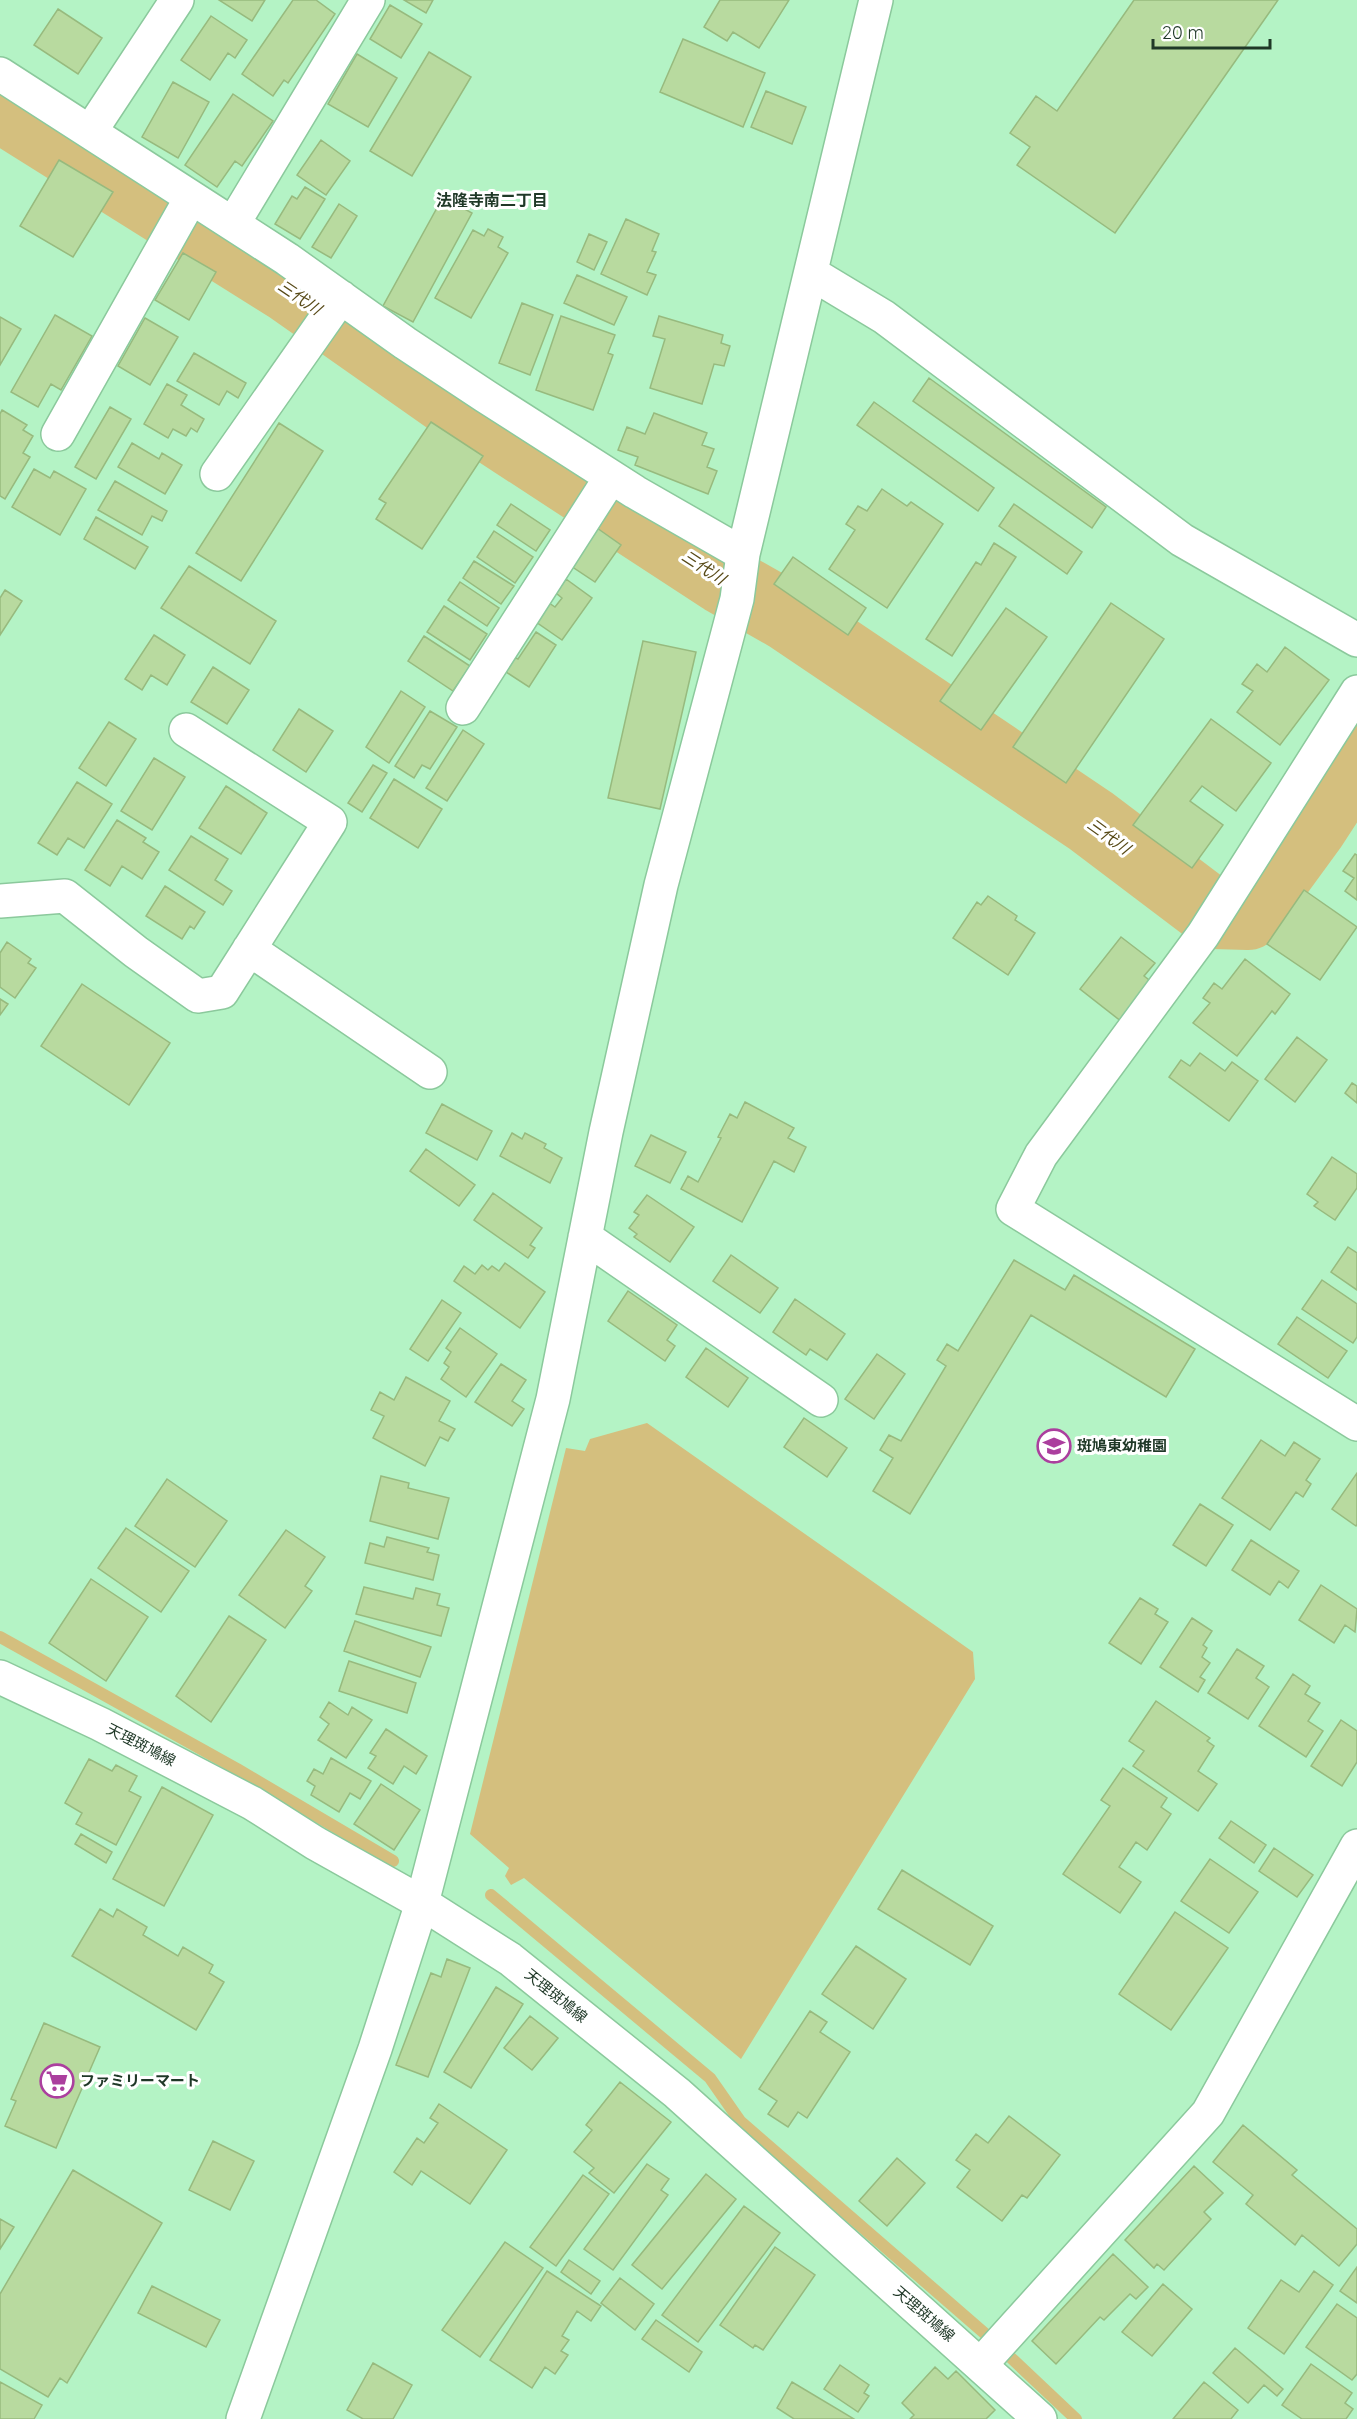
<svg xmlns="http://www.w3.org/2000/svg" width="1357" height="2419" font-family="Quicksand,'Noto Sans JP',sans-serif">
	<rect width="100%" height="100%" fill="#b4f3c5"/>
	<path fill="#d4bf7e" d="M647 1423 973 1652 975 1679 741 2059 524 1878 511 1885 505 1876 509 1868 470 1834 566 1448 585 1451 590 1439Z"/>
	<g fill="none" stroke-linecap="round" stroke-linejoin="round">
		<path stroke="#d4bf7e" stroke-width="12" d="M0 1637 237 1769 393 1861
			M491 1895 710 2078 740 2121 990 2338 1076 2419"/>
		<path stroke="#d4bf7e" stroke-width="70" d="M0 107 289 288 457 406 722 579 787 616 1091 821 1214 914 1248 915 1313 826 1357 758"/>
	</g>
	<path fill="#b8da9f" stroke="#97ba7e" stroke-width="1.5" d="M219 0H265L252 21Z
		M293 0H316L335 14 288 83 284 80 273 96 242 74Z
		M404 0H433L426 13Z
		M720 0H789L759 48 733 32 727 41 704 27Z
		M1134 0H1278L1115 233 1017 165 1030 147 1010 133 1036 96 1057 111Z
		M390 5 422 24 401 58 370 39Z
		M58 9 102 38 78 74 34 45Z
		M211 16 247 40 235 58 228 53 210 80 181 60Z
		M683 39 765 73 743 127 660 92Z
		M429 52 471 77 412 176 370 151Z
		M357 54 397 78 368 127 328 104Z
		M173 82 209 102 178 158 142 137Z
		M766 91 806 107 792 144 751 127Z
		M233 94 273 121 242 166 235 161 217 187 185 165Z
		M321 140 350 161 326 195 297 175Z
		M59 160 113 192 73 257 20 226Z
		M305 187 325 199 300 239 275 224 292 196 297 199Z
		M443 197 472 213 413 322 383 306Z
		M339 204 357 216 331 258 312 247Z
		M626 219 659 234 652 251 656 252 647 272 656 275 647 295 601 274Z
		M488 229 503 237 498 247 508 253 471 318 435 298 473 230 484 236Z
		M589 234 607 242 594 270 577 262Z
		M183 253 216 272 189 320 155 300Z
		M577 275 627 297 614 325 564 303Z
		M522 303 553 315 530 375 499 363Z
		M55 315 92 336 61 390 51 384 38 407 11 392Z
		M561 316 615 335 608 353 613 355 593 410 536 390Z
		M659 316 723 335 721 343 730 346 724 366 714 364 702 404 650 388 665 339 653 336Z
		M0 317 21 329 0 365Z
		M145 318 178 337 150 385 118 366Z
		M194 353 246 383 238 398 227 391 219 405 177 381Z
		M929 378 1106 507 1092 528 913 401Z
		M167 384 187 395 181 405 204 419 197 432 191 428 186 436 173 429 168 438 144 424Z
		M874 402 994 488 978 511 857 425Z
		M110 407 131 419 96 479 75 467Z
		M2 410 27 425 23 430 33 436 23 453 30 457 5 499 0 496V414Z
		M654 413 707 433 702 445 714 449 707 467 717 471 708 494 635 465 638 457 618 450 627 427 645 434Z
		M431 422 483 456 422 549 376 519 386 503 379 499Z
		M279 423 323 451 241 581 196 553Z
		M132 443 159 459 162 453 182 465 165 494 118 467Z
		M34 469 50 478 54 471 86 489 60 535 12 507Z
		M115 481 167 511 162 521 152 516 142 535 98 510Z
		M882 489 907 506 911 502 943 524 887 608 829 569 855 530 846 524 858 506 867 511Z
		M511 504 550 530 536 551 497 525Z
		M1014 504 1082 552 1067 574 999 526Z
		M96 517 148 547 135 569 84 539Z
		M597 528 621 545 595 582 571 566Z
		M494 531 533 557 515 583 477 557Z
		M994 543 1016 557 952 656 926 639 976 562 981 565Z
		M793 557 866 608 848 635 774 584Z
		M474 561 514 586 501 604 463 578Z
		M189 566 276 621 250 664 161 608Z
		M566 579 592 598 562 640 536 622 549 603 555 607 562 598 556 593Z
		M460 582 499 608 487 626 448 600Z
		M5 590 22 601 0 635V598Z
		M1111 603 1164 639 1066 783 1013 747Z
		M444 606 487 634 470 660 427 632Z
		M1006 608 1047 637 981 730 940 701Z
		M536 632 556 645 529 687 503 670 512 656 518 659Z
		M154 635 185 655 167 685 151 675 142 690 125 679Z
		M424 636 470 666 453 691 408 661Z
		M643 641 696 652 660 809 608 798Z
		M1285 647 1329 680 1280 745 1237 712 1253 691 1242 684 1257 664 1267 672Z
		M213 667 249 690 227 724 191 702Z
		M401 691 425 707 389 763 366 747Z
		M299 709 333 731 306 772 273 750Z
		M430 711 457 727 430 769 422 765 414 778 395 766Z
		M1211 719 1271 763 1236 811 1202 786 1190 801 1223 825 1192 868 1133 825Z
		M109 722 136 739 106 786 79 768Z
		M463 730 484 744 447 801 426 788Z
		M154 758 185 777 152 830 121 811Z
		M373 765 387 773 362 812 348 803Z
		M394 779 442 809 418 848 370 818Z
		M77 782 112 804 84 848 68 838 57 855 38 843Z
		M226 786 267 813 241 854 199 828Z
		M117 820 146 838 143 842 159 852 142 879 122 866 110 886 85 870Z
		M191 836 228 859 215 880 232 891 223 905 169 870Z
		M1355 854 1357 855V900L1345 891 1354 878 1343 871Z
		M165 886 205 912 194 929 190 926 182 939 146 916Z
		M1304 890 1357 927 1320 980 1267 944Z
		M988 896 1017 916 1015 920 1035 933 1008 975 953 938 977 902 981 905Z
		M1121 937 1155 963 1144 976 1153 983 1122 1022 1080 989Z
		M7 942 31 959 28 963 36 968 15 998 0 987V953Z
		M1245 959 1290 994 1275 1014 1272 1011 1237 1056 1193 1023 1210 1003 1203 998 1214 983 1222 989Z
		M82 984 170 1043 129 1105 41 1046Z
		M0 999 8 1004 0 1015Z
		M1297 1037 1327 1060 1295 1102 1265 1079Z
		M1200 1053 1225 1071 1232 1062 1258 1081 1229 1121 1169 1077 1181 1060 1190 1066Z
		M1352 1083 1357 1086V1103L1345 1093Z
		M745 1102 794 1128 788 1138 806 1147 794 1172 774 1161 742 1222 681 1189 688 1176 698 1182 721 1138 718 1137 730 1114 737 1118Z
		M442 1104 492 1131 477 1160 426 1133Z
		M512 1133 522 1139 525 1133 546 1144 544 1148 562 1158 550 1183 500 1156Z
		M651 1135 686 1152 670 1183 635 1166Z
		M426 1149 475 1185 459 1206 410 1171Z
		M1332 1157 1357 1174V1188L1335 1220 1314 1206 1318 1202 1307 1194Z
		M493 1193 542 1228 530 1245 535 1248 528 1258 474 1220Z
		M647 1195 694 1227 670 1262 634 1237 637 1234 629 1228 639 1215 634 1212Z
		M1348 1247 1357 1253V1290L1331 1272Z
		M731 1255 778 1288 760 1313 713 1281Z
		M1014 1260 1065 1290 1074 1275 1195 1349 1166 1397 1031 1315 910 1514 873 1491 893 1458 880 1450 889 1435 901 1441 946 1366 937 1360 947 1344 958 1351Z
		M505 1263 545 1292 520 1328 454 1281 464 1266 475 1274 482 1265 488 1270 492 1266 499 1271Z
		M1322 1280 1357 1304V1337L1353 1343 1302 1309Z
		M628 1291 677 1325 667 1340 675 1346 665 1361 608 1321Z
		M795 1299 845 1334 827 1360 810 1349 806 1355 773 1332Z
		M442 1300 461 1313 428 1361 410 1349Z
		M1297 1317 1347 1351 1328 1378 1278 1344Z
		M460 1328 497 1354 466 1397 441 1379 449 1367 444 1363 451 1352 446 1348Z
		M706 1348 748 1378 728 1407 686 1377Z
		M877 1354 905 1374 874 1419 845 1399Z
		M501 1364 526 1380 512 1401 524 1409 512 1426 475 1402Z
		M406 1377 450 1401 439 1421 455 1429 448 1441 440 1437 425 1466 373 1438 384 1416 371 1410 380 1392 394 1400Z
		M804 1418 847 1448 827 1477 784 1447Z
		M1261 1440 1285 1456 1294 1442 1320 1459 1306 1480 1311 1484 1303 1497 1296 1492 1270 1530 1222 1498Z
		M1357 1473V1524L1356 1526 1332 1509Z
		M381 1476 409 1483 408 1488 449 1498 438 1539 370 1521Z
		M167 1479 227 1521 195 1567 135 1526Z
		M1200 1504 1233 1525 1206 1566 1173 1545Z
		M126 1528 189 1571 161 1612 98 1568Z
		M286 1530 325 1557 305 1586 312 1591 285 1628 239 1595Z
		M387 1537 429 1548 427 1552 439 1555 433 1580 365 1563 370 1543 384 1547Z
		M1251 1540 1299 1571 1288 1588 1279 1581 1270 1595 1232 1570Z
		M91 1579 148 1617 106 1681 49 1643Z
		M1321 1585 1357 1609 1355 1632 1345 1625 1334 1643 1299 1620Z
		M364 1587 413 1599 416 1588 440 1594 437 1605 449 1608 441 1636 356 1614Z
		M1140 1598 1158 1609 1155 1614 1168 1622 1141 1664 1109 1643Z
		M229 1616 266 1640 211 1722 176 1696Z
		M1192 1618 1212 1631 1203 1645 1207 1648 1202 1657 1210 1663 1200 1677 1205 1680 1198 1692 1160 1667Z
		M355 1621 431 1647 420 1677 344 1651Z
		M1237 1649 1264 1666 1256 1678 1269 1687 1248 1719 1208 1693Z
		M349 1661 416 1683 407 1713 339 1691Z
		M1293 1674 1310 1686 1305 1694 1320 1703 1308 1721 1323 1731 1306 1757 1259 1726Z
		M1156 1701 1210 1738 1207 1741 1214 1746 1198 1771 1217 1784 1198 1811 1133 1766 1144 1751 1129 1741Z
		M329 1702 348 1715 352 1707 372 1720 346 1758 318 1740 329 1724 320 1717Z
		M1341 1720 1357 1731V1762L1342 1786 1311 1766Z
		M386 1729 427 1756 416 1774 404 1766 393 1784 368 1768 376 1756 370 1753Z
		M331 1758 371 1781 360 1799 350 1793 339 1812 311 1795 315 1786 307 1781 314 1769 323 1774Z
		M89 1759 112 1771 116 1765 137 1776 129 1791 141 1797 116 1845 76 1824 82 1813 65 1803Z
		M1123 1768 1167 1798 1161 1807 1171 1814 1147 1850 1136 1842 1119 1867 1141 1882 1120 1913 1063 1874 1110 1806 1101 1800Z
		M381 1784 420 1810 394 1850 354 1824Z
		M162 1787 213 1815 164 1906 113 1879Z
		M1231 1821 1266 1845 1254 1863 1219 1838Z
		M81 1834 112 1852 106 1863 75 1844Z
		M1274 1848 1313 1875 1297 1897 1259 1871Z
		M1210 1859 1258 1892 1229 1933 1181 1901Z
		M902 1870 993 1926 970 1965 878 1909Z
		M100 1909 113 1917 117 1909 147 1927 143 1935 178 1956 183 1947 213 1965 209 1973 224 1982 196 2030 72 1956Z
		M1175 1912 1228 1948 1171 2030 1119 1994Z
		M856 1946 906 1979 873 2029 822 1994Z
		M447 1959 470 1968 428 2077 396 2065 431 1973 441 1977Z
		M496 1987 523 2004 471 2088 444 2072Z
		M810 2011 827 2022 820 2032 850 2052 807 2118 798 2112 788 2127 768 2114 777 2101 759 2089Z
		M530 2016 558 2038 532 2070 504 2048Z
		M44 2023 100 2047 56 2148 5 2126 16 2101 11 2099Z
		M620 2082 671 2122 614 2193 589 2173 594 2168 574 2152 592 2130 586 2125Z
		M439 2104 507 2150 470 2204 421 2171 412 2185 394 2172 417 2138 424 2143 438 2123 430 2118Z
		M1009 2116 1060 2155 1027 2198 1022 2195 1002 2221 957 2187 970 2170 956 2160 976 2134 988 2143Z
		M1243 2125 1297 2170 1292 2175 1357 2229V2244L1339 2266 1302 2235 1295 2245 1246 2204 1253 2195 1213 2162Z
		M213 2141 254 2161 230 2210 189 2190Z
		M897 2158 925 2183 887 2226 859 2201Z
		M647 2164 669 2179 661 2190 668 2195 613 2270 584 2249Z
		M1194 2166 1223 2193 1204 2212 1211 2219 1164 2270 1157 2264 1154 2268 1125 2240Z
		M73 2170 162 2223 67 2383 60 2378 48 2397 0 2369V2294Z
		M706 2174 736 2199 662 2289 632 2265Z
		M583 2175 609 2194 556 2266 530 2247Z
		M744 2206 780 2233 698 2342 662 2315Z
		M0 2219 14 2227 0 2249Z
		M505 2242 543 2268 480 2357 442 2330Z
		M775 2247 815 2275 763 2350 755 2345 753 2348 720 2325Z
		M1113 2254 1148 2287 1136 2299 1130 2294 1104 2320 1100 2317 1056 2364 1032 2341Z
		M569 2260 600 2281 591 2294 561 2272Z
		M1357 2267V2303L1340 2291Z
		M547 2271 601 2306 591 2321 577 2311 562 2336 569 2340 561 2351 568 2355 555 2374 545 2367 532 2388 490 2360Z
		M1314 2271 1333 2285 1284 2354 1248 2328 1281 2280 1299 2292Z
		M620 2278 654 2304 635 2330 601 2303Z
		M1163 2284 1192 2309 1152 2356 1122 2332Z
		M152 2286 220 2320 206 2347 138 2313Z
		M1337 2304 1357 2318V2374L1352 2380 1306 2347Z
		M656 2320 702 2352 689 2372 642 2339Z
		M1235 2348 1283 2389 1277 2396 1264 2385 1248 2403 1213 2373Z
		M373 2363 412 2385 393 2419H363L347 2410Z
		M1311 2364 1352 2393 1345 2403 1353 2409 1346 2419H1302L1282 2405Z
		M840 2365 869 2385 864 2393 869 2396 858 2412 824 2389Z
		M935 2367 948 2379 956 2371 995 2410 986 2419H910L914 2415 902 2403Z
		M0 2382 42 2405 34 2419H0Z
		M792 2382 854 2419H794L777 2408Z
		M1204 2382 1238 2410 1231 2419H1173Z"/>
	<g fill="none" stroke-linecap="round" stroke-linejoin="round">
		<g stroke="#8bc99c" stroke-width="36">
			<path id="minor" d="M0 74 287 259 405 343 485 396 635 492 743 554
				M90 132 177 0
				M233 224 368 0
				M811 273 884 317 1182 540 1357 640
				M58 434 191 198
				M217 474 341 297
				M1357 692 1203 935 1041 1155 1013 1209 1357 1424
				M463 708 611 477
				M0 901 65 896 136 952 198 996 222 992 330 822 186 730
				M249 949 430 1072
				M585 1237 821 1400
				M981 2364 1208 2113 1357 1846
				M243 2419 375 2049 422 1903 553 1399 606 1132 661 885 737 599 743 554 876 0"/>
		</g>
		<g stroke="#8bc99c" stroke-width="36">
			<path id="secondary" d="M0 1677 100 1724 252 1803 315 1843 422 1903 510 1959 677 2093 1040 2419"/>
		</g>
		<use href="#minor" stroke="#fff" stroke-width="33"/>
		<use href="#secondary" stroke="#fff" stroke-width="33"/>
	</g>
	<defs>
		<g id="school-ring" transform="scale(1.725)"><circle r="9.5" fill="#fff" stroke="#ab3f9e" stroke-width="1.5"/><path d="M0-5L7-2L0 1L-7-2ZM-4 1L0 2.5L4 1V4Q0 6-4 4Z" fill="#ab3f9e"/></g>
		<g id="supermarket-ring" transform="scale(1.725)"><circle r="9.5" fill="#fff" stroke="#ab3f9e" stroke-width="1.5"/><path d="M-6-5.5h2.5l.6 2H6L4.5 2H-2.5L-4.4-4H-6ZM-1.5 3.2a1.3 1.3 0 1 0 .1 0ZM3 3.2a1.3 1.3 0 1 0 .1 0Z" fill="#ab3f9e"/></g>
	</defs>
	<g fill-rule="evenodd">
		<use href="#school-ring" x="1054" y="1446"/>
		<use href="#supermarket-ring" x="57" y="2081"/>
	</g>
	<g text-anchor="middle" stroke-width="6" stroke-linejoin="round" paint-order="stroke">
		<g font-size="15" font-weight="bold" fill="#1f3827" stroke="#fff" text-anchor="start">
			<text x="1077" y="1451">斑鳩東幼稚園</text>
			<text x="80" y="2086">ファミリーマート</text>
		</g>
		<g font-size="15" fill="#1f3827" stroke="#fff">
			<text transform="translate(141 1745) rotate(27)" y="5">天理斑鳩線</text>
			<text transform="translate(556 1996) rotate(39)" y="5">天理斑鳩線</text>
			<text transform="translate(924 2314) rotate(41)" y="5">天理斑鳩線</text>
		</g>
		<g font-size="16" font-weight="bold" fill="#1f3827" stroke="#fff">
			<text x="492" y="206">法隆寺南二丁目</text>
		</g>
		<g font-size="16" font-style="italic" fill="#574916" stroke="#fff">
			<text transform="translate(300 297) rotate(34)" y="6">三代川</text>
			<text transform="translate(704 567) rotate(33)" y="6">三代川</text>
			<text transform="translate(1109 836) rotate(36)" y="6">三代川</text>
		</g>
	</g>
	<path d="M1153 39v9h117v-9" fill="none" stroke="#1f3827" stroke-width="3"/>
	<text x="1162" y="39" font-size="18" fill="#1f3827" stroke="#ffffff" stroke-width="4.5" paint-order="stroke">20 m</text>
</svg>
